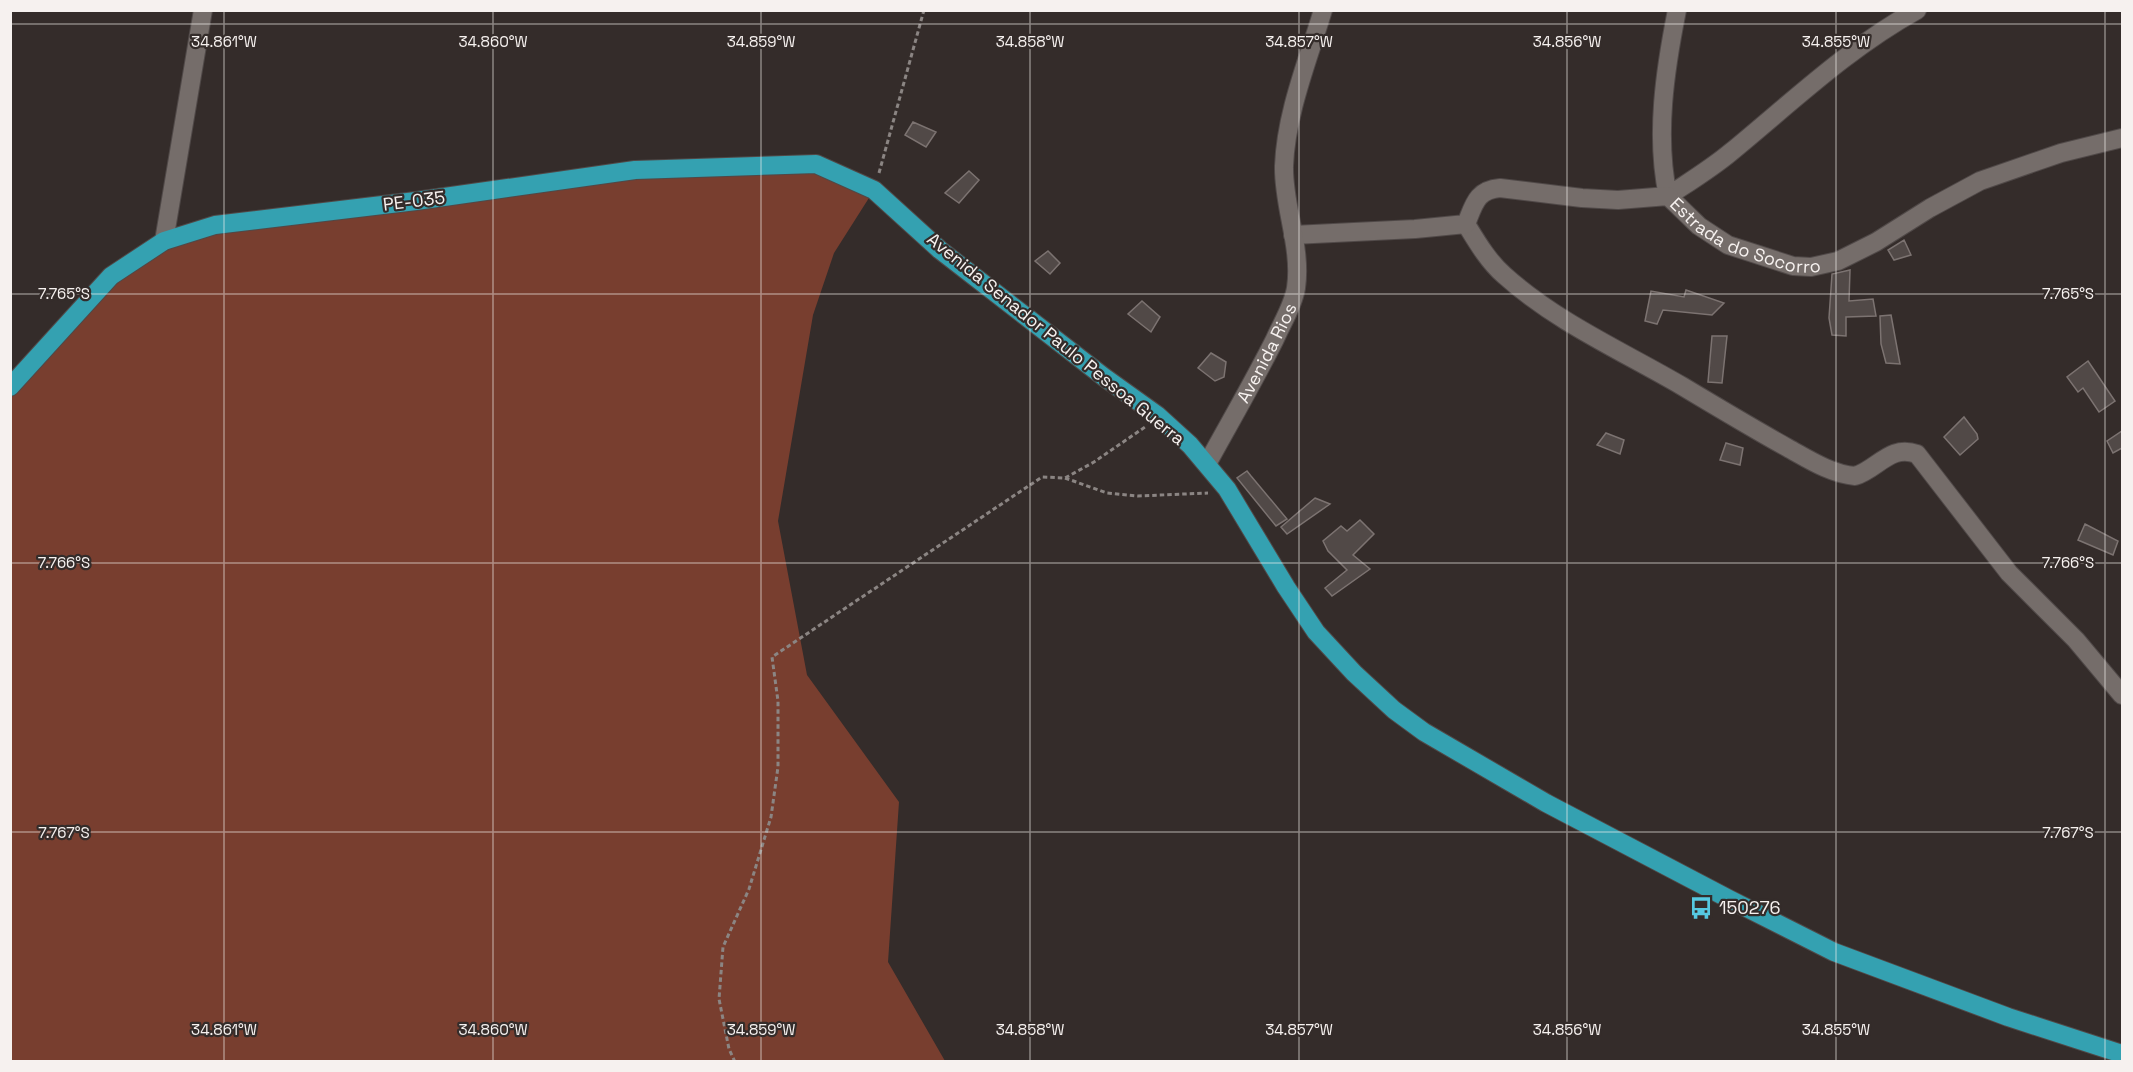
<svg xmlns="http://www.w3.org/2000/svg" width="2133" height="1072" font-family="'Space Grotesk',sans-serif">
	<rect width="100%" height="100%" fill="#342c2a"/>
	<path fill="#783e2f" d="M816 164 874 190 834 253 813 315 778 521 807 675 899 802 888 962 945 1061H11L10 387 111 276 164 241 635 170Z"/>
	<path fill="#514947" stroke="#7c7371" stroke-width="1.5" d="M913 122 936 132 926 147 905 135Z
		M969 171 979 180 959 203 945 193Z
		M1904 240 1911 255 1894 260 1888 250Z
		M1048 251 1060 263 1050 274 1035 261Z
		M1850 270 1849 301 1873 299 1876 316 1846 317V336L1832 335 1829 318 1832 274Z
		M1686 290 1724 303 1712 315 1663 310 1657 324 1645 321 1651 291 1684 297Z
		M1142 301 1160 317 1151 332 1128 314Z
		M1891 315 1900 364 1886 363 1881 344 1880 316Z
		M1712 336H1727L1722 383 1708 382Z
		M1211 353 1226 362 1224 377 1215 381 1198 368Z
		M2088 361 2115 401 2099 412 2083 388 2078 392 2067 377Z
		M1964 417 1977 434 1978 439 1960 455 1944 437Z
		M2122 431V448L2113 453 2107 441Z
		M1606 433 1624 440 1620 454 1597 445Z
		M1726 443 1743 448 1740 465 1720 460Z
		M1247 471 1251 476 1287 519 1276 526 1237 478Z
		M1315 498 1330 504 1287 534 1281 527Z
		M1360 520 1374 534 1353 555 1370 569 1332 596 1325 588 1347 570 1328 551 1323 541 1341 526 1347 531Z
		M2085 524 2118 541 2113 555 2078 540Z"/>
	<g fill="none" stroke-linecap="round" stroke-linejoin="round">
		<g stroke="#504948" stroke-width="20">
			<g id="street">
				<path d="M1677 10C1665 70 1655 136 1668 196 1689 182 1712 168 1731 152 1792 102 1848 48 1917 10"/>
				<path d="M1466 224C1477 242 1488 261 1504 275 1556 322 1622 351 1682 386 1717 407 1752 428 1788 448 1808 459 1831 474 1855 476 1878 469 1890 444 1917 454L2009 573 2076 640 2122 695"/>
				<path id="s1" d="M1293 235 1415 229 1466 224C1474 205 1476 190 1500 188L1582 198 1618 200 1668 196 1699 226 1728 245 1793 266 1811 267 1838 261 1876 242 1930 208 1980 181 2061 153 2122 138"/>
				<path d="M164 241 203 10"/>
				<path id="s2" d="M1207 464C1230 422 1254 381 1275 339 1282 323 1293 306 1296 288 1302 247 1283 206 1284 166 1286 113 1308 60 1323 10"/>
			</g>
		</g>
		<g stroke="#504948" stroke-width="20">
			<path id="primary" d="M10 387 111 276 164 241 215 225 416 201 635 170 816 164 874 190 940 250 1104 377 1157 415 1190 445 1227 489 1286 587 1316 632 1354 673 1394 710 1424 732 1546 803 1729 899 1834 952 2008 1017 2122 1054"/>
		</g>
		<path stroke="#8b8583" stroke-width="3" stroke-dasharray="4.5 3" stroke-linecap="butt" d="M879 173 924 10
			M1065 478 1107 493 1138 496 1208 493
			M735 1062 729 1049 719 999 723 947 749 889 771 817 778 767V701L772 657 1042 477 1065 478 1094 462 1145 427"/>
		<use href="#street" stroke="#756d6a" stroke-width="18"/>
		<use href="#primary" stroke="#34a1b1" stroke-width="18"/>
	</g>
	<path fill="none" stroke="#f6f1ef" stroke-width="1.5" stroke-opacity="0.45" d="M224 10V1062M493 10V1062M761 10V1062M1030 10V1062M1299 10V1062M1567 10V1062M1836 10V1062M2105 10V1062M10 24H2122M10 294H2122M10 563H2122M10 832H2122"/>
	<defs>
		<g id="bus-bare" transform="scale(1.8)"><path d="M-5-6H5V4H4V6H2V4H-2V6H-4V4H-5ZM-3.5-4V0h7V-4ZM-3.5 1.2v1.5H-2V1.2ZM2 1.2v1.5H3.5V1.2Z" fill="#56c9e1" stroke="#342c2a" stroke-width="2.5" paint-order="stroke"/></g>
	</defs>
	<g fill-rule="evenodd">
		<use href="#bus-bare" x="1701" y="908"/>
	</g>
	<g text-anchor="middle" stroke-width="4.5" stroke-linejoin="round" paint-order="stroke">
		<g font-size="18" fill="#f6f1ef" stroke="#342c2a">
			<text transform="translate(414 201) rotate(-7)" y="6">PE-035</text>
			<text dy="6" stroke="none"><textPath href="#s1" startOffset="486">Estrada do Socorro</textPath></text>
			<text transform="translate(1056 339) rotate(39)" y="6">Avenida Senador Paulo Pessoa Guerra</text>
			<text dy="6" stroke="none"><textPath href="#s2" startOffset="126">Avenida Rios</textPath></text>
		</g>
		<g font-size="18" fill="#f6f1ef" stroke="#342c2a" text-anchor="start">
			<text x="1719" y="914">150276</text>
		</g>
	</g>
	<g font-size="15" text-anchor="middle" fill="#f6f1ef" stroke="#342c2a" stroke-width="4.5" stroke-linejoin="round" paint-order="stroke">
		<text x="224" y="47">34.861°W</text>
		<text x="493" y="47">34.860°W</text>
		<text x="761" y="47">34.859°W</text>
		<text x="1030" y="47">34.858°W</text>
		<text x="1299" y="47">34.857°W</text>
		<text x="1567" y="47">34.856°W</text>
		<text x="1836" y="47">34.855°W</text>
		<text x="64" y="299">7.765°S</text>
		<text x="2068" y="299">7.765°S</text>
		<text x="64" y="568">7.766°S</text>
		<text x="2068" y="568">7.766°S</text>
		<text x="64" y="838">7.767°S</text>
		<text x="2068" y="838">7.767°S</text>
		<text x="224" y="1035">34.861°W</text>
		<text x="493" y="1035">34.860°W</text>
		<text x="761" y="1035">34.859°W</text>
		<text x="1030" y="1035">34.858°W</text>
		<text x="1299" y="1035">34.857°W</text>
		<text x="1567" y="1035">34.856°W</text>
		<text x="1836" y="1035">34.855°W</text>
	</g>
	<rect width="2133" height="1072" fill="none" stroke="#f6f1ef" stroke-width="24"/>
</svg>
